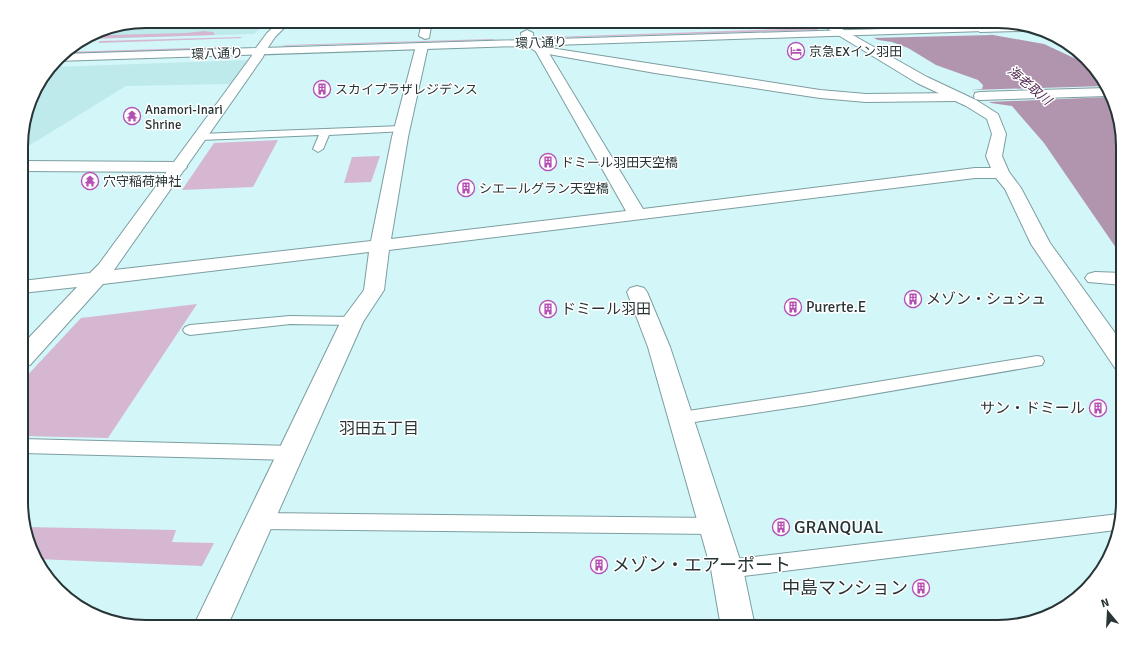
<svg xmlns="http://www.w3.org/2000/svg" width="1144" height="648" font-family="Signika,'Noto Sans JP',sans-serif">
	<rect width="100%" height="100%" fill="#d3f6f9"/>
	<path fill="#beeaec" d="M146 21H269L254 34 85 39 99 30Z
		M249 60 231 84 126 86 22 150V130L34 91 53 67Z"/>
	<path fill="#d5b7d2" d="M816 28 818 30 547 38 550 37Z
		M99 30H101L100 31 102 34 110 35 186 33 204 31 213 32 215 35 85 39Z
		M240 37 243 38 98 43 100 41Z
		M491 39 496 40 282 46 286 45Z
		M225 47 227 48 62 54 63 52Z
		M278 140 253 187 182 190 214 143Z
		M380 156 371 182 344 183 352 157Z
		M197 304 108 438 22 436V381L81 318Z
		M26 527 176 530 172 542 214 543 202 566 37 559Z"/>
	<path fill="#b195af" d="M837 21H963L993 35 1044 44 1089 65 1102 77 1123 138V258L1044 143 1012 106 991 103 972 90 982 89 983 85 978 80 936 65 908 48 892 42 878 40Z"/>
	<path fill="#d3f6f9" d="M963 21 993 35 870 38 835 21Z
		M1105 86 1109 97 989 102 972 90Z"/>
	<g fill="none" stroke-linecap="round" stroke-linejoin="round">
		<g stroke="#7d9ea0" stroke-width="2">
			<path id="service" d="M402 126 405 127 407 129 405 131 329 135 323 149 318 152 313 149 319 135 200 140 195 137 200 134Z
				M290 316 352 317 357 318 359 321 357 324 352 325 290 324 190 335 185 333 183 330 185 327 190 325Z
				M1037 356 1042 357 1044 361 1042 365 809 405 681 424 675 422 673 418 675 414 681 412 809 393Z
				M22 439 292 446 298 448 301 453 298 458 292 460 22 453Z
				M261 513 713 518 720 520 722 526 720 532 713 534 261 529 254 527 252 521 254 515Z
				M1119 514 1121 515 1116 530 727 578 720 575 717 569 720 563 727 560Z"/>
		</g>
		<g stroke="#7d9ea0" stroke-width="2">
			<path id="pedestrian" d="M1106 88 1108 95 1107 96 980 100 975 99 974 96 975 93 980 92Z
				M22 161 179 162 184 164 187 167 184 170 179 172 22 171Z
				M1095 272 1123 273V285L1088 282 1085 278 1088 274Z"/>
		</g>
		<g stroke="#7d9ea0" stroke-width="2">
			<path id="minor" d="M422 21H432L429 38 425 39 419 36Z
				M815 21H828L927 77 976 100 998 114 1006 134 1002 156 1009 172 1021 188 1050 243 1123 344V370L1115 368 1031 244 1005 189 996 178H975L389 250 384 290 363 322 227 627H193L341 321 364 290 369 252 103 284 30 365 22 367V345L77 287 22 293V281L90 273 99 264 251 57 255 49H263L265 52 263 57 114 270 371 241 392 137 416 46 418 44H426L428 46 408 137 391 239 626 211 535 50 537 48H545L547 50 643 209 975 168H991L986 156 992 134 987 119 966 106 917 83Z
				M637 286 644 288 647 292 670 347 743 569 755 627H721L711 569 648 347 627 292 630 288Z"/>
		</g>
		<g stroke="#7d9ea0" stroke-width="2">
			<path id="tertiary" d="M280 21H291L275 37 263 55H255L253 52 267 33Z
				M527 30 533 33 534 41 544 47 820 90 866 94 957 93 962 94 964 97 962 100 957 101 866 102 820 98 655 73 537 52 522 43 521 33Z"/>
		</g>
		<g stroke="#7d9ea0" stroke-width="2">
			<path id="primary" d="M1013 25 1027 29 1022 31 980 32 975 29 980 26Z"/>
		</g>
		<g stroke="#7d9ea0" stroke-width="2">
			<path id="trunk" d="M980 26 985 29 984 31 57 61 62 54Z"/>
		</g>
		<use href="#service" fill="#fff" fill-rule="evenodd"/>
		<use href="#pedestrian" fill="#fff" fill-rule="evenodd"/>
		<use href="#minor" fill="#fff" fill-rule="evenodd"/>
		<use href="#tertiary" fill="#fff" fill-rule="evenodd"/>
		<use href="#primary" fill="#fff" fill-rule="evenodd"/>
		<use href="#trunk" fill="#fff" fill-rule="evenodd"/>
	</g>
	<defs>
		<g id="hotel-ring" transform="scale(0.9)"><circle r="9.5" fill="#fff" stroke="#b64fb3" stroke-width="1.5"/><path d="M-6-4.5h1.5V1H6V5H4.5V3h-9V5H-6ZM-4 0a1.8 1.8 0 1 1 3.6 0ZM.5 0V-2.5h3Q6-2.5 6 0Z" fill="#b64fb3"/></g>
		<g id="building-ring" transform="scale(0.9)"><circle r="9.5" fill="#fff" stroke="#b64fb3" stroke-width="1.5"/><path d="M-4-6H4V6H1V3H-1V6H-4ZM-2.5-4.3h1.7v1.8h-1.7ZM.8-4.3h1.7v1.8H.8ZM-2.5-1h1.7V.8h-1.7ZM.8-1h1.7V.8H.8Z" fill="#b64fb3"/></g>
		<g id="temple-ring" transform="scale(0.9)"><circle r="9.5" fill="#fff" stroke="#b64fb3" stroke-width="1.5"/><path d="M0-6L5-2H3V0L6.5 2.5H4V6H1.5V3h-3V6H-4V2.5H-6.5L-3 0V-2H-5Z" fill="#b64fb3"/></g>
	</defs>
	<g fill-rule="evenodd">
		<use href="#hotel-ring" x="796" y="51"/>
		<use href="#building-ring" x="322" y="89"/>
		<use href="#temple-ring" x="132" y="116"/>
		<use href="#building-ring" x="548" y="162"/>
		<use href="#temple-ring" x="90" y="181"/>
		<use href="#building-ring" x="466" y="188"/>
		<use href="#building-ring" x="913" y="299"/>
		<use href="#building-ring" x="793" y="307"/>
		<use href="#building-ring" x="548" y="309"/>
		<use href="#building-ring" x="1098" y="408"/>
		<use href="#building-ring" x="781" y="527"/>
		<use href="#building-ring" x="599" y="565"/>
		<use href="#building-ring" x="921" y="588"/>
	</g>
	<g text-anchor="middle" stroke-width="3" stroke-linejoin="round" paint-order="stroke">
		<g font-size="13" fill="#283536" stroke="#fff">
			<text transform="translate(541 42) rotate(-2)" y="5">環八通り</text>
			<text transform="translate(217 53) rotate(-2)" y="5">環八通り</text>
		</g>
		<g font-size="13" fill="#283536" stroke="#fff" text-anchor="start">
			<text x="809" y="56">京急EXイン羽田</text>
			<text x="335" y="94">スカイプラザレジデンス</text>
			<text x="145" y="114">Anamori-Inari<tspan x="145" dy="15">Shrine</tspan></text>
			<text x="561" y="167">ドミール羽田天空橋</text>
			<text x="103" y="186">穴守稲荷神社</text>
			<text x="479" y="193">シエールグラン天空橋</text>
		</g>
		<g font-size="13" font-style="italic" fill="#542d52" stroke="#fff">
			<text transform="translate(1030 85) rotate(40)" y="5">海老取川</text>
		</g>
		<g font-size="15" fill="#283536" stroke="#fff" text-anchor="start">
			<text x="926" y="304">メゾン・シュシュ</text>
			<text x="806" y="312">Purerte.E</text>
			<text x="561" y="314">ドミール羽田</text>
			<text x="1085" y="413" text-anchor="end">サン・ドミール</text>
		</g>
		<g font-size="16" fill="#283536" stroke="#fff">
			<text x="379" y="434">羽田五丁目</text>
		</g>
		<g font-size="18" fill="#283536" stroke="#fff" text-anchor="start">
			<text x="794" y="533">GRANQUAL</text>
			<text x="612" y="571">メゾン・エアーポート</text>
			<text x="908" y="594" text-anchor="end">中島マンション</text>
		</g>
	</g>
	<path d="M0 0H1144V648H0ZM146 28H998A118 118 0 0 1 1116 146V502A118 118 0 0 1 998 620H146A118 118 0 0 1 28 502V146A118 118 0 0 1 146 28Z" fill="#fff" fill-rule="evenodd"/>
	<path fill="none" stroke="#283536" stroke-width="2" d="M146 28H998A118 118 0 0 1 1116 146V502A118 118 0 0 1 998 620H146A118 118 0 0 1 28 502V146A118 118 0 0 1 146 28Z"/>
	<g transform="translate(1108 612) rotate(342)" stroke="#ffffff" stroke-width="3" paint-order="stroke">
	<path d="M0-3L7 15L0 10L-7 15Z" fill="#283536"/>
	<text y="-6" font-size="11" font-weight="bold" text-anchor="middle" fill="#283536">N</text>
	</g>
</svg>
